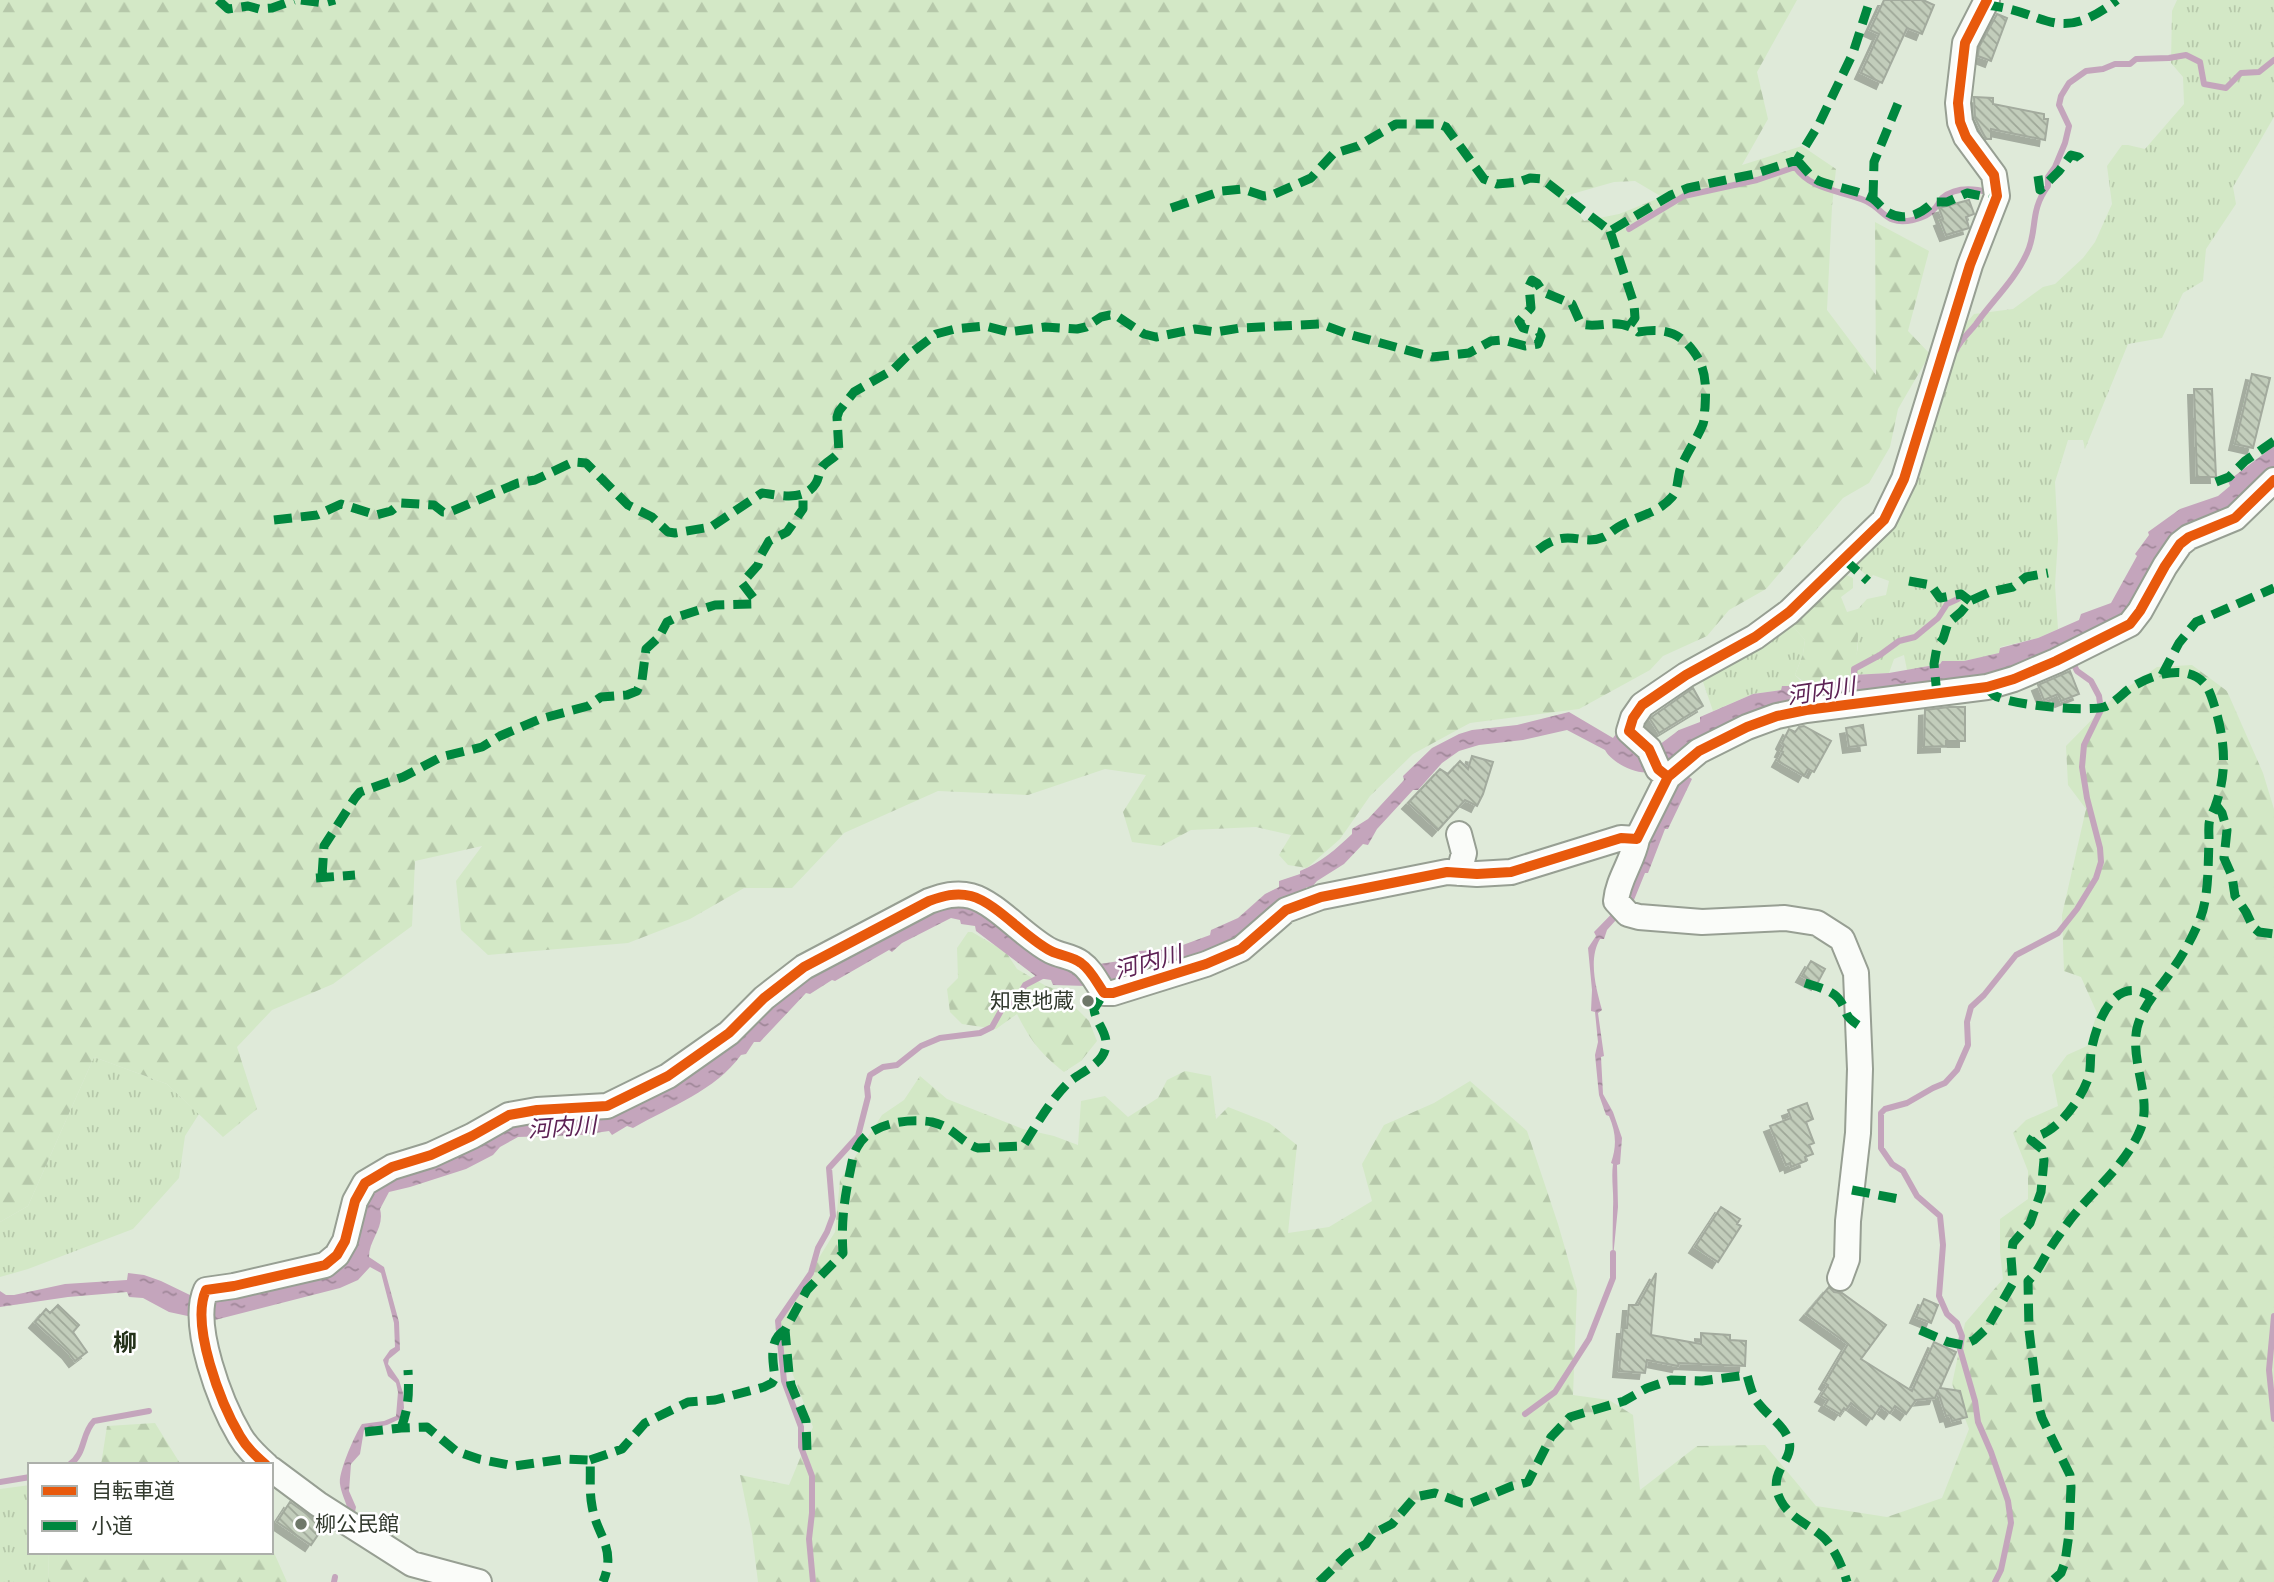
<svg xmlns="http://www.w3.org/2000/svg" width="2274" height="1582" font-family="'Space Grotesk','Noto Sans JP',sans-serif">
	<defs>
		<pattern id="grass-tufts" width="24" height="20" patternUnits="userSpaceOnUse" patternTransform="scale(1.75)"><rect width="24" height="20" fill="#d3e8c6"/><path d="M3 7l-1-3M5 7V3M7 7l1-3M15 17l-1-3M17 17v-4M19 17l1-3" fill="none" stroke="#b6c8aa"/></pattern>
		<pattern id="forest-firs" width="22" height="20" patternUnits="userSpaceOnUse" patternTransform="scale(1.75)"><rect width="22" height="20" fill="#d3e8c6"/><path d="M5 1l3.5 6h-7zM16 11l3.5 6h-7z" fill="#b6c8aa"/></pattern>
		<pattern id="water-ripples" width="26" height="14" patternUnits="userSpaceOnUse" patternTransform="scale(1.75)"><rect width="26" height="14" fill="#c4a5bc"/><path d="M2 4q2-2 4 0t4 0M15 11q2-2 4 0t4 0" fill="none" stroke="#a08799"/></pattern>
		<pattern id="building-back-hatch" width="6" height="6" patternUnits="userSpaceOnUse" patternTransform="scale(1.75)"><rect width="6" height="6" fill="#c2cdbb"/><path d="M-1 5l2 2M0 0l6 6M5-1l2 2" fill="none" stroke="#9ea798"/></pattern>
		<filter id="shadow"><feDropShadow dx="-6" dy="6" stdDeviation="0" flood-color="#0004"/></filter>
	</defs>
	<rect width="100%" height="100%" fill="#dfead9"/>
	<path fill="url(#grass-tufts)" d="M2177 0H2274V117L2233 187 2236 204 2206 249 2203 281 2183 293 2162 338 2128 344 2085 449 2083 440H2068L2055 482 2058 539 2055 585 2058 629 2038 638 2000 647V653L1964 661H1942L1940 664 1907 670 1904 655 1894 659 1889 673 1854 675 1852 680H1847L1852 670 1858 648V634L1868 607 1858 609 1867 599 1886 595 1889 581 1873 575 1870 579 1851 561 1857 556 1954 337 1974 314 2013 309 2043 287 2055 284 2083 258 2095 242 2112 204 2107 166 2122 145H2128L2145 149 2184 104 2183 77 2171 63 2172 11Z
		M1788 621 1805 640 1803 654 1795 675 1806 686H1782L1781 690 1753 694 1713 711 1700 673Z
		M94 1057 167 1084 199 1114 185 1136 179 1178 133 1229 28 1269 0 1277V1222L28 1206Z
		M30 1485V1552H49L48 1582H0V1489Z"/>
	<path fill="url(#forest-firs)" fill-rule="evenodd" d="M0 0H1797L1757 72 1768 119 1742 165 1802 146 1836 169 1832 207 1827 310 1876 375 1875 222 1929 251 1908 331 1930 354 1898 409 1890 447 1869 483 1843 498 1766 589 1729 610 1707 636 1663 656 1650 670 1579 709 1470 723 1413 754 1370 796 1340 839 1307 868 1288 865 1279 855 1291 835 1256 827 1191 830 1161 846 1132 842 1123 812 1146 775 1105 769 1028 795 938 791 844 833 792 888H744L690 919 628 943 488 955 461 930 456 881 482 846 415 861 412 926 333 984 272 1010 237 1047 257 1109 223 1137 167 1084 94 1057 28 1206 0 1222ZM1635 181 1662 197 1619 214 1584 221 1565 196 1614 182Z
		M1838 571 1853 578V588L1841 597 1847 612 1868 606 1869 622 1858 634C1858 649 1856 676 1843 685 1837 689 1828 692 1821 695L1795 675 1803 654 1805 640 1788 621Z
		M2192 665 2227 691 2263 773 2274 809V1582H758L752 1534 740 1475 789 1485 813 1427 775 1328 835 1232 840 1180 882 1115 904 1100 920 1076 947 1099 1023 1129 1054 1136 1078 1145 1081 1101 1105 1096 1128 1117 1158 1098 1167 1080 1185 1071 1211 1076 1216 1119 1228 1107 1269 1123 1297 1145 1288 1233 1329 1227 1372 1201 1362 1164 1384 1125 1434 1103 1470 1081 1527 1131 1558 1224 1577 1290 1573 1395 1609 1400 1633 1415 1640 1490 1697 1446 1765 1445 1816 1506 1887 1517 1942 1498 1969 1429 1952 1384 1965 1323 2003 1279 2000 1252V1219L2028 1199V1171L2013 1133 2026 1120 2058 1106 2052 1075 2067 1055 2087 1046 2097 1013 2081 977 2064 971 2062 915 2086 809 2068 785 2066 746 2115 696 2157 667Z
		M968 932H972L1006 952 1017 969 1046 986 1075 995 1073 1005 1089 1021 1097 1041 1081 1061 1064 1072C1041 1054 1030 1040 1017 1014L996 1029 962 1024 950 1012 947 989 958 978 957 948Z
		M155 1423 181 1465H101L107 1426Z
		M271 1546 287 1582H48L49 1552H271Z"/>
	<path fill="url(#water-ripples)" d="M2274 446V471L2241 502 2189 530 2131 615 2016 669 1940 686 1862 696 1676 759C1668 763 1659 770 1650 772 1636 775 1611 762 1605 750L1567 730 1523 740 1479 745 1459 751 1442 763 1418 790H1413L1377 829 1368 845 1363 844 1344 864 1317 881 1311 888 1307 887 1293 899 1217 952 1139 977 1087 986 1053 985 1051 980 1038 978 976 931 975 926 961 924 960 920 951 918 902 943 892 952 889 950 835 981 832 980 810 994 806 993 760 1042H754L746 1054 741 1055C715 1091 671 1106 633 1128L627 1126 612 1135 609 1131 581 1135 518 1137 500 1147 493 1155 466 1169 410 1187 389 1192 380 1209C385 1228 369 1239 369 1257L384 1267 399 1322 400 1350 389 1359 388 1364 399 1380 403 1393 404 1408 400 1419 387 1425 364 1430 360 1454 351 1464 349 1491 356 1507 355 1512 347 1507C345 1500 341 1492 340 1484 338 1473 355 1434 362 1424L384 1421 396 1416 398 1392 396 1383 388 1376 383 1360 390 1350 395 1347 394 1323 381 1273 370 1267 358 1280 340 1288 211 1321 169 1312 143 1298 129 1297 127 1292 68 1297 0 1307V1291L6 1295H14L65 1284 127 1280 128 1273 144 1275 161 1281 192 1296 331 1268 362 1204 380 1183 481 1142 526 1121 584 1119 798 982 938 905H967L1093 965 1139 958V951L1172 949 1210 935 1211 930 1238 918 1265 894 1279 887V881L1300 874V871C1322 862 1336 849 1352 834V829L1368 819 1404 780 1403 776 1432 748 1459 734 1472 730 1517 725 1569 712 1613 738 1616 734 1644 751 1655 748 1679 730 1700 722V717L1753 694 1781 690 1782 686H1806L1852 680 1853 675 1889 673 1940 664 1942 661H1964L1999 653 2000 648 2038 638 2079 620 2081 614 2111 603 2137 556 2135 554 2149 535 2148 532 2180 509 2218 496 2230 486 2228 481Z
		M1683 773 1692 779 1668 829H1665L1648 873H1645L1634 900 1607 930 1604 939H1600C1588 959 1596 988 1602 1010L1598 1013 1604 1056 1601 1057 1603 1094 1613 1112 1622 1138 1620 1164 1617 1165 1618 1207 1613 1258C1612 1242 1613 1225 1613 1208 1614 1193 1611 1179 1613 1164L1611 1163C1617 1145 1616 1133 1609 1116L1606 1115 1599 1095 1595 1055 1598 1042 1595 1012 1591 1011 1592 990 1588 948 1596 936 1594 932 1628 897 1627 883Z"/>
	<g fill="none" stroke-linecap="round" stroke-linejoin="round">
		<path stroke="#c4a5bc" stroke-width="6" d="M1629 229 1684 196 1757 180 1795 167C1812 191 1841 190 1866 201 1885 210 1886 226 1913 220 1923 217 1930 215 1936 207 1937 206 1941 199 1942 198 1955 187 1973 188 1988 192
			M1956 350C1961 339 1969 333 1976 324 1992 301 2015 280 2027 253 2038 230 2029 211 2048 186V177L2055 167 2065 143 2069 126 2059 105 2061 96 2069 83 2086 71 2103 69 2115 64H2130L2136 59 2169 58 2186 55 2200 62 2204 84 2226 88 2241 73 2259 72 2274 60
			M1854 682V669L1880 655 1899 641 1915 637 1938 618 1947 604 1958 599
			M2274 1316 2269 1370 2274 1419
			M1525 1414 1555 1392 1589 1339 1613 1278V1253
			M69 1465C86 1454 81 1434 94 1421L149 1411
			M0 1482 30 1477
			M334 1582 335 1577
			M813 1582 809 1539 812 1513V1476L801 1447V1427L784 1381 778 1321 811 1273 818 1248 827 1232 833 1216 829 1168 858 1136 868 1097 867 1087 870 1075 883 1067 897 1065 921 1046 940 1038 980 1033 992 1027 1002 1009 1015 1002 1025 985 1044 975
			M1995 1582 2001 1570 2011 1523 2008 1501 1991 1452 1978 1422 1975 1401 1960 1349 1962 1336 1957 1323 1947 1314 1939 1296 1943 1245 1940 1216 1917 1196 1903 1171 1892 1164 1881 1148V1113L1885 1109 1907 1103 1933 1088 1945 1083 1957 1070 1968 1045 1967 1022 1971 1007 1984 995 2016 955 2058 933 2077 909 2096 878 2101 862 2100 848 2087 798 2082 767 2084 745 2101 710 2099 696 2091 681 2077 671 2073 663"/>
	</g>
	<path fill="url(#building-back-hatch)" stroke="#a3ab9e" stroke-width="2" filter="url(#shadow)" d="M1884 0H1923L1934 5 1922 34 1907 28 1882 83 1861 73 1879 34 1870 30Z
		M1997 14 2007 18 1991 61 1978 56 1979 47Z
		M1974 97 1993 98V104L2044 114V119H2048L2045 140 1991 129V139H1986L1975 118Z
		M1969 200 1974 214 1966 217 1969 228 1946 235 1940 220 1943 219 1939 208Z
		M2252 374 2270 378 2253 448 2235 444Z
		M2194 389H2212L2216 477H2197Z
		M2070 671 2079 694 2061 701 2058 694 2044 700 2038 685Z
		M1693 688 1703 706 1659 733 1650 719 1653 716Z
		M1949 707H1965V741H1946V746L1924 747 1925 710Z
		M1863 725 1866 745 1849 747 1846 728Z
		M1804 726 1831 741 1814 772 1808 769 1804 776 1778 761 1783 752 1781 751 1784 745 1782 743 1789 729 1795 732 1799 727Z
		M1472 756 1493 762 1483 794 1477 806 1465 800 1438 830 1408 803 1440 769 1448 774 1460 761 1468 769Z
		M1811 961 1825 969 1817 984 1802 976Z
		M1807 1103 1813 1119 1806 1122 1814 1143 1809 1145 1813 1154 1805 1157 1806 1161 1791 1167 1790 1163 1786 1165 1770 1126 1791 1118 1788 1110Z
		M1721 1207 1740 1219 1737 1224 1741 1226 1718 1262 1695 1247Z
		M1656 1273 1651 1335 1701 1344V1333L1730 1335V1340L1746 1341 1745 1366 1679 1363 1678 1366 1647 1360 1645 1373 1619 1371 1623 1328H1627L1629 1305H1638Z
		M1829 1287 1834 1292 1842 1293 1886 1325 1861 1359 1912 1391 1934 1342 1956 1352 1940 1388 1960 1391 1967 1417 1952 1421 1950 1415 1946 1416 1938 1391 1935 1398 1916 1400 1906 1414 1895 1406 1890 1413 1881 1406 1872 1419 1851 1403 1846 1410 1844 1408 1840 1414 1825 1405 1828 1400 1821 1396 1828 1385 1825 1383 1848 1344 1806 1314Z
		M1924 1299 1938 1305 1931 1323 1916 1317Z
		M58 1305 79 1325 73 1332 87 1352 75 1361 68 1352 35 1322 46 1309 50 1313Z
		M290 1502 324 1526 311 1545 277 1522Z"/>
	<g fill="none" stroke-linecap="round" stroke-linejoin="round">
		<g stroke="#979f93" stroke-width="28">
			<path id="street" d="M1668 777 1658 769 1649 749 1629 731 1633 718 1642 705 1686 675 1755 637 1789 612 1884 520 1904 479 1970 265 1997 196 1994 175 1966 137 1960 122 1958 103 1965 43 1987 0
				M1459 834 1464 853 1459 873
				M1637 839C1633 861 1618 879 1616 901L1628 914 1639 917 1702 922 1785 918 1817 923 1842 939 1856 973 1860 1069 1858 1133 1848 1221 1847 1259 1840 1278
				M266 1465C256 1456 247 1448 240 1436 221 1404 190 1325 206 1290L234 1286 325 1265 337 1255 345 1241 355 1201 365 1183 392 1167 431 1155 472 1136 509 1115 537 1110 607 1106 668 1076 729 1033 764 998 804 967 929 901C943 896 956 892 971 896 997 903 1025 938 1051 951 1061 956 1072 956 1081 963 1091 970 1097 983 1104 993H1113L1206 964 1241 949 1286 910 1321 897 1447 872 1477 874 1511 872 1621 838 1637 839 1668 777 1699 751 1747 727 1777 716 1806 710 1987 687 2014 679 2056 661 2130 624 2140 611 2165 566 2180 544 2189 537 2235 518 2274 480
				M271 1469 318 1504 412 1564 479 1582"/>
		</g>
		<use href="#street" stroke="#fafcf9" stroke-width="24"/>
		<path stroke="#00873e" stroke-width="9" stroke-dasharray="18 9" stroke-linecap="butt" d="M218 0 228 9 248 6 259 9 272 8 294 0
			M301 0 324 3 335 0
			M1985 5C2046 10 2056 47 2117 0
			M1797 160 1812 177 1819 181C1834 187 1860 191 1872 198 1878 202 1882 209 1889 213 1904 222 1922 214 1933 202H1947L1967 193 1996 199
			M2038 176 2040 190 2059 171 2071 155 2079 157 2084 164
			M1873 198 1874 162 1899 101
			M1171 208 1222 191 1243 189 1264 196 1272 195 1311 178 1333 154 1358 146 1396 124H1439L1446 127 1484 179 1497 184 1519 182 1530 178 1542 179 1610 231 1671 195 1688 188 1754 174 1797 160 1819 124 1853 53 1870 0
			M1610 231 1634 304 1635 318 1630 325
			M2216 482 2229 477 2245 461 2274 441
			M274 520 317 515 341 504 376 515 391 511 401 503 434 505 443 512H450L518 483 535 480 573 462 586 463 628 505 652 517 668 532 675 533 711 527 762 493C779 495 805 502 816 483 819 478 819 472 822 467 827 461 834 459 839 452L837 417 839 411 854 392 894 369 906 357 936 334 955 329 985 326 1009 332 1045 327 1077 329 1086 327 1101 317 1110 315 1117 316 1144 334 1156 337 1195 329 1216 332 1240 328 1321 324 1348 334 1432 357 1469 353 1491 341 1503 340 1525 346 1538 344 1541 336 1539 332 1523 328 1519 321 1531 308 1529 286 1532 280 1537 283 1543 292 1572 304 1581 324C1603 329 1618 316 1638 332 1663 328 1679 331 1694 352 1707 370 1706 387 1705 408 1704 413 1705 418 1703 424 1697 439 1687 452 1681 467 1677 476 1679 489 1672 497 1658 513 1640 515 1622 525 1615 528 1610 534 1604 537 1580 547 1569 526 1538 550
			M1844 559 1868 581
			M1909 581 1931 585 1940 598 1961 594 1970 601
			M2162 675 2179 643 2196 622 2274 588
			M1987 687C1988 688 1993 695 1994 695 2008 705 2086 712 2104 707 2113 704 2121 695 2129 689 2148 676 2184 663 2203 682 2210 689 2213 702 2216 711 2225 743 2227 772 2216 804 2215 809 2211 814 2210 819 2208 825 2209 833 2209 840 2208 863 2209 897 2200 919 2193 936 2183 955 2172 970 2159 990 2143 1004 2137 1028 2130 1062 2152 1097 2141 1128 2127 1164 2093 1190 2070 1220 2062 1231 2053 1243 2046 1255 2040 1265 2037 1273 2028 1281L2029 1330 2038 1404 2042 1418 2070 1475 2071 1487 2069 1534 2065 1562 2061 1573 2051 1582
			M1937 695 1934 664 1937 647 1943 639 1948 623 1961 612 1970 601 1990 592 2013 587 2026 577 2048 573
			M2216 805 2222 813 2227 830 2224 858 2232 876 2235 896 2246 912 2253 927 2259 932 2274 934
			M322 876 324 846 355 798 360 792 403 777 441 757 482 747 500 736 540 719 588 706 601 697 627 695 637 691 642 680 646 649 659 637 667 622 677 617 715 605 753 604 755 600 742 583 758 565 761 555 769 541 787 532 803 509V495
			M316 878 355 875
			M1805 983C1817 987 1834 990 1841 1002 1849 1015 1843 1015 1858 1025
			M1852 1190 1899 1199
			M1920 1330 1948 1342 1963 1345 1974 1340 1987 1328 2013 1283 2011 1257 2013 1243 2030 1223 2041 1192 2044 1160 2042 1149 2031 1140 2033 1137C2056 1134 2080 1101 2088 1079 2091 1071 2090 1061 2091 1052 2096 1024 2114 972 2151 997
			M401 1428C409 1408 409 1391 408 1370
			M365 1432 401 1428 427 1427 456 1451 479 1459 514 1466 564 1459 590 1460C591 1475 589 1491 592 1506 597 1537 617 1547 603 1582
			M807 1450 806 1421 791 1385 789 1373 785 1330 807 1290 843 1253C841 1223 844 1201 850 1172 852 1163 853 1153 858 1146 870 1123 909 1118 932 1122 954 1127 960 1142 978 1148L1023 1146C1037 1124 1050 1101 1068 1083 1081 1071 1104 1065 1106 1045 1107 1031 1095 1022 1094 1009L1104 993
			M590 1460 622 1449 645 1423 688 1402 715 1400 764 1387 772 1383 775 1378C773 1361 768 1340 785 1330
			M1319 1582 1348 1554 1366 1544 1373 1534 1392 1524 1415 1497 1435 1493 1462 1503H1471L1512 1486 1528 1482 1551 1437 1570 1417 1624 1401 1647 1388 1671 1380 1702 1381 1747 1375C1750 1385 1752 1396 1759 1404 1768 1416 1785 1426 1789 1441 1795 1462 1765 1471 1781 1501 1790 1518 1808 1524 1822 1536 1833 1545 1843 1568 1847 1582"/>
		<g stroke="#fff" stroke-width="15">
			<path id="cycleway" d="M1668 777 1658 769 1649 749 1629 731 1633 718 1642 705 1686 675 1755 637 1789 612 1884 520 1904 479 1970 265 1997 196 1994 175 1966 137 1960 122 1958 103 1965 43 1987 0
				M266 1465C256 1456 247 1448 240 1436 221 1404 190 1325 206 1290L234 1286 325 1265 337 1255 345 1241 355 1201 365 1183 392 1167 431 1155 472 1136 509 1115 537 1110 607 1106 668 1076 729 1033 764 998 804 967 929 901C943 896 956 892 971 896 997 903 1025 938 1051 951 1061 956 1072 956 1081 963 1091 970 1097 983 1104 993H1113L1206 964 1241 949 1286 910 1321 897 1447 872 1477 874 1511 872 1621 838 1637 839 1668 777 1699 751 1747 727 1777 716 1806 710 1987 687 2014 679 2056 661 2130 624 2140 611 2165 566 2180 544 2189 537 2235 518 2274 480"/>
		</g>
		<use href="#cycleway" stroke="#e8590c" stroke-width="10"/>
	</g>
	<g fill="#6f786a" stroke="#fff" stroke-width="2.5">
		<circle cx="1088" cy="1001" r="7"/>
		<circle cx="301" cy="1524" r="7"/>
	</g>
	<g text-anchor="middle" stroke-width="5" stroke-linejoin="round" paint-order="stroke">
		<g font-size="21" fill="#323a2e" stroke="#fff" text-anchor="end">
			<text x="1074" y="1008">知恵地蔵</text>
			<text x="315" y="1531" text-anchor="start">柳公民館</text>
		</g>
		<g font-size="23" font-style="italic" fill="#5d2255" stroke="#fff">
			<text transform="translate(1821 691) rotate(-9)" y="8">河内川</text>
			<text transform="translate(1148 962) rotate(-15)" y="8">河内川</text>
			<text transform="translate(562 1127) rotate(-4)" y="8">河内川</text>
		</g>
		<g font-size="24" font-weight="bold" fill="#233119" stroke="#fff">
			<text x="125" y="1351">柳</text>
		</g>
	</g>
	<rect x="28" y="1463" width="245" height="91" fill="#ffffff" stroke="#adb0ab" stroke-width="2"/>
	<rect x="42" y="1486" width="35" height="10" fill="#e8590c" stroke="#adb0ab" stroke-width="2"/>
	<text x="91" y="1498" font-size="21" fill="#323a2e">自転車道</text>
	<rect x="42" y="1521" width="35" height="10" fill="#00873e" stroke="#adb0ab" stroke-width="2"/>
	<text x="91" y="1533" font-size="21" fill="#323a2e">小道</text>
</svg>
